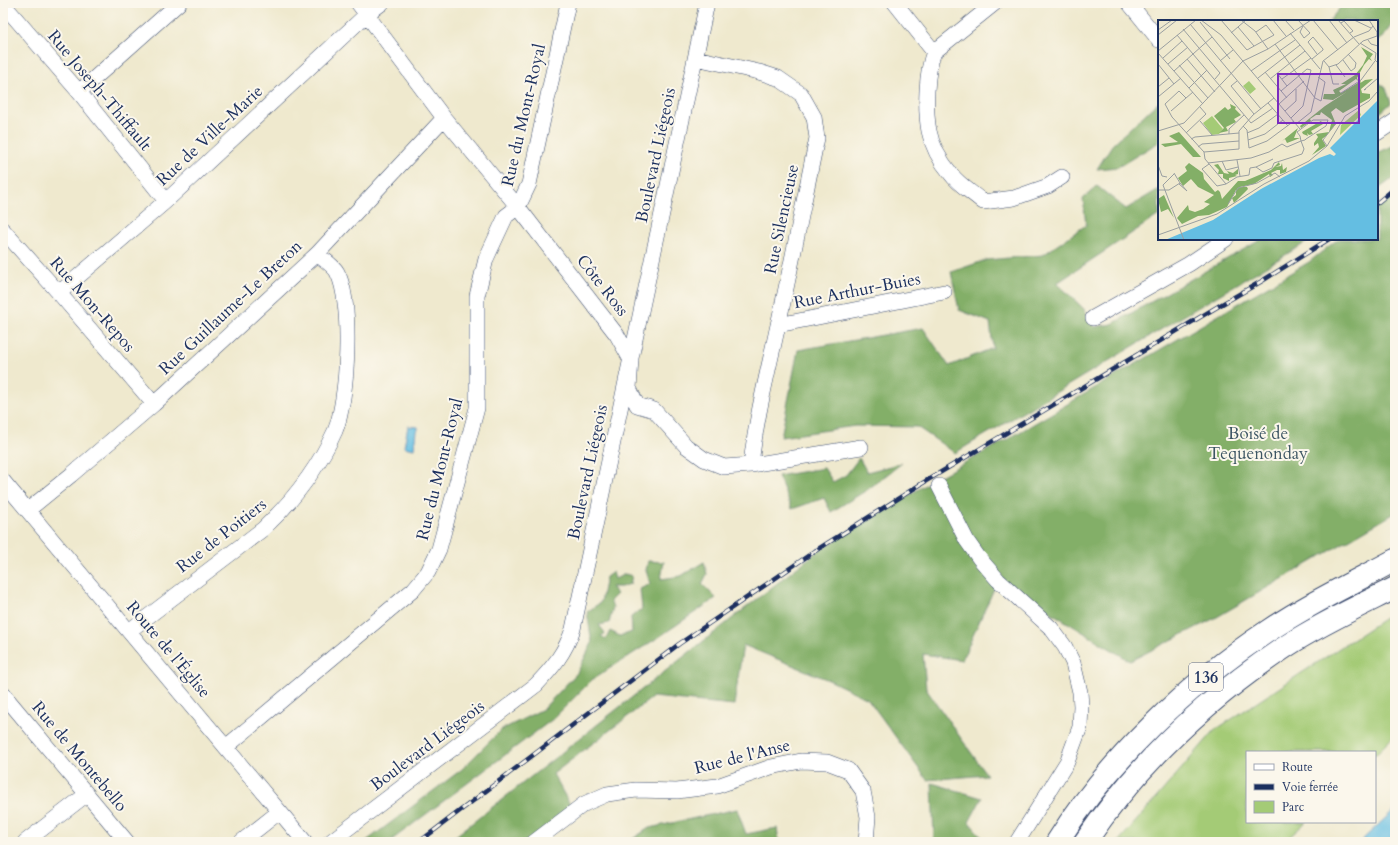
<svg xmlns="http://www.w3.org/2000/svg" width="1398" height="845" font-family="Cardo,serif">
	<rect width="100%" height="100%" fill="#fbf7ec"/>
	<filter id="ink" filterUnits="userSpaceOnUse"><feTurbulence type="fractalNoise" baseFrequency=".025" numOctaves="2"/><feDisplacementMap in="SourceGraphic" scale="8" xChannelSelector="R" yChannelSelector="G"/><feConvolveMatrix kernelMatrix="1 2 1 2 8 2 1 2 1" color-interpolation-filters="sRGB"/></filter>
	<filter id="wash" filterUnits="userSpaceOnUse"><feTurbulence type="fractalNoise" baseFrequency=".012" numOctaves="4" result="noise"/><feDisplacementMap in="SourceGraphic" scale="16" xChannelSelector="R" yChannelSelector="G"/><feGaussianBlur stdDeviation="0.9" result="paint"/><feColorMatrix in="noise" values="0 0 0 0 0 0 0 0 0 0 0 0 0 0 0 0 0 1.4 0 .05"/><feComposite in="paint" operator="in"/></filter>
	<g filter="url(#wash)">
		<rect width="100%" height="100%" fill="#efe9ce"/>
		<path fill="#a4cb76" stroke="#607d6a" d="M1394 612 1395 615V735L1375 755V752H1247V822H1306L1284 842H1118L1215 730Z"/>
		<path fill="#83af67" stroke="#4f6f62" d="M1344 3H1395C1395 24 1393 28 1377 42V21H1329Z
			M1377 81 1386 88 1391 103 1379 114 1377 111Z
			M1159 101V142L1118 167 1097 169 1112 145Z
			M1395 145V177L1377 190V153Z
			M1097 186 1126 209 1159 189V215L1057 283 1084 309 1094 327 1112 324 1262 239H1312L955 453 917 427 855 426 781 437 798 350 923 328 949 366 993 348 990 322 959 310 951 272 986 260 1043 255 1086 225 1083 199Z
			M1395 194V513L1217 617 1130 661 998 580 962 660 923 654 926 689 987 775 927 780 868 699 831 681 743 645 734 705 653 697 553 774 575 814 533 842H448L818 551 935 479 1008 439 1309 262 1338 239H1377V208Z
			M859 458 867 472 902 463 867 490 831 512 824 498 792 509 778 476 824 468 833 482 846 475Z
			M648 561 664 562 661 579 681 576 704 562 707 574 702 584 716 598 659 637 593 679 553 719 389 842H365L461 770 501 730 543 709 577 673 592 643 587 612 601 602 606 577 613 572 615 579 625 574 632 576 630 584 621 587H611L617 594 610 601 613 607 609 623 599 625 605 633 601 636 606 639 610 631 620 636 632 632 631 617 642 609 640 589 650 584 646 570Z
			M932 783 982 798 969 822 986 842H934Z
			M737 809 746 834 777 828 779 842H628L649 828Z"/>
		<path fill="#64bee2" stroke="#4076a0" d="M408 426 418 427V430L416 431 414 449 404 447Z
			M1395 809V842H1360Z"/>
	</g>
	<g filter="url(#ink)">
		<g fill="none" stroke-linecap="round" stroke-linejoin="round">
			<g stroke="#3b4b6f" stroke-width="16">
				<path id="street" d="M358 3 444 118 518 207 617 335 631 360 629 388 637 405 654 410 686 446 704 459 724 467 751 465 861 447
					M895 3 934 52
					M995 3 934 52C926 71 925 110 929 131 932 146 941 162 951 174 959 185 973 193 983 202L1014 198 1048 186 1062 177
					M1129 3 1159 40
					M3 4 79 92 166 201
					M696 58 759 72 778 78 801 94 814 117 817 138C804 200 792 263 778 325 768 372 756 417 751 465
					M79 92 179 3
					M1377 133 1395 121
					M3 230 59 293 154 404
					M59 293 166 201 367 14 382 3
					M1093 318 1189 264 1226 239
					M778 325 944 292
					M3 481 305 842
					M939 486 967 541 979 558 998 580 1051 628 1065 647 1073 663 1080 692 1081 706 1080 727 1067 762 1017 842
					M28 510 71 475 154 404 317 254 444 118
					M129 631 263 529C293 501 318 468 335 431 348 401 353 301 337 272 333 265 323 259 317 254
					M3 694 127 842
					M226 747 413 590 428 572 439 549 477 408V296L486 259 506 216 518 207 529 184 568 3
					M25 842 87 794
					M241 842 279 812
					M330 842 536 685C553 667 565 653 573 629L707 3
					M534 842 584 804 607 794 636 790 677 791 717 786 771 767 801 761 827 762 848 770 863 791 868 817 866 842"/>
			</g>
			<g stroke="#3b4b6f" stroke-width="24">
				<path id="primary" d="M1057 842C1107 762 1189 683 1268 631 1308 604 1352 583 1395 560
					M1085 842C1138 764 1209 697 1288 645 1322 623 1359 606 1395 588"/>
			</g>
			<use href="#street" stroke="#fff" stroke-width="15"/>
			<use href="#primary" stroke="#fff" stroke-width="22"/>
			<g stroke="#1b2f5e" stroke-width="4.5">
				<path id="rail" d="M1377 203 1395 188
					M419 842 679 644 815 551 926 481 1222 304 1262 281 1329 239"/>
			</g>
			<use href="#rail" stroke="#fbf7ec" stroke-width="3" stroke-dasharray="9" stroke-linecap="butt"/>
		</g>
	</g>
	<g text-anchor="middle" stroke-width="4" stroke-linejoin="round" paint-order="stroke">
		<rect fill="#fbf7ec" stroke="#5e6b89" stroke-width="1" x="1189" y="663" width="34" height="28" rx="3"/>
		<g font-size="16" font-weight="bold" fill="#1b2f5e">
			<text x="1206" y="683">136</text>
		</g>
		<g font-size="17" fill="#1b2f5e" stroke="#fbf7ec">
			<text transform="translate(100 90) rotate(50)" y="6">Rue Joseph-Thiffault</text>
			<text transform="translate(523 115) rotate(-77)" y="6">Rue du Mont-Royal</text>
			<text transform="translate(209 135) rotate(-43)" y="6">Rue de Ville-Marie</text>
			<text transform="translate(655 155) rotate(-78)" y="6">Boulevard Liégeois</text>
			<text transform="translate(781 219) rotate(-78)" y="6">Rue Silencieuse</text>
			<text transform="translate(603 285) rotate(52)" y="6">Côte Ross</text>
			<text transform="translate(857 290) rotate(-11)" y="6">Rue Arthur-Buies</text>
			<text transform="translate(93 304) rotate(49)" y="6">Rue Mon-Repos</text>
			<text transform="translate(230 307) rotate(-43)" y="6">Rue Guillaume-Le Breton</text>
			<text transform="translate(439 469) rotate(-76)" y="6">Rue du Mont-Royal</text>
			<text transform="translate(587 472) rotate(-78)" y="6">Boulevard Liégeois</text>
			<text transform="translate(221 535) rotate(-38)" y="6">Rue de Poitiers</text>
			<text transform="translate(169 649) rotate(50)" y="6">Route de l'Église</text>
			<text transform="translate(427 745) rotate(-37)" y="6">Boulevard Liégeois</text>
			<text transform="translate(80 756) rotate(50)" y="6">Rue de Montebello</text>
			<text transform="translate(742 756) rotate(-14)" y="6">Rue de l'Anse</text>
		</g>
		<g font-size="17" fill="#3d5664" stroke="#fbf7ec">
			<text x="1258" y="439">Boisé de<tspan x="1258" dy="20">Tequenonday</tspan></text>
		</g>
	</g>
	<g transform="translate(1158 20)">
		<rect width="220" height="220" fill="#efe9ce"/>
		<path d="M91 61 98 69 92 74 85 66ZM201 90 203 95 182 115 183 105ZM54 96 65 109 61 114 54 115 45 103Z" fill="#a4cb76"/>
		<path d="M203 27 215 34 212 38 214 41 211 39 206 45 199 58 200 61 198 59 181 71 183 73 203 61 202 64 175 80 165 79 166 74H177L175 70 188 64H183L197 55 205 45 209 36ZM215 59 203 69 204 73 212 74V78L185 93 178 88 173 92 178 104 168 116 164 119 168 126 154 135 161 127 160 123 156 126V123L160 117 158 114 171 112 174 100 163 92 162 95H158L152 99 153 101 143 108 142 106 167 86 207 60ZM72 84 78 87 77 89 83 95 76 99 78 102 68 107 70 111 61 113 66 108 56 96 67 87 70 90 73 88ZM163 101 165 104 153 111 155 114 151 115 149 113 150 116 145 114 144 112ZM140 108 136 118H142L129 123 127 119 124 121ZM21 112 43 137H35L23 124 7 127 3 124 20 122 11 116ZM121 142 122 145 117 147 123 146 124 143 125 150 129 147 128 152 122 154V150H119L113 153 115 155 112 157 111 154 96 164 82 167H89L90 169 76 183 74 178 78 175V170L69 187 51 195 40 196 24 204 19 198 30 185 31 190 37 192 45 189 52 184 46 182 56 175 40 167 33 159 25 166 20 158 29 151 27 147 31 143 45 153 46 159 57 172 60 170 62 172 64 179 80 161H87L113 150ZM60 144 66 153 71 154 69 151 75 153 80 149V154L77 155 79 156 71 158V161L65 158V154H60L61 150 56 145ZM6 175 16 198 10 189 3 192 0 179Z" fill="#83af67"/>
		<path d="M220 80V220H7L55 200 103 169 161 138 172 134 176 136 178 134 172 128Z" fill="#64bee2"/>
		<path fill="none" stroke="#9a9fa1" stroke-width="1" d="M43 0 63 15 142 109M63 0 89 30 116 15 108 5 98 12M83 0 97 11 110 29M115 0 128 16M127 0 136 10M140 0 152 13 146 18 142 12 145 6M155 0 180 30M171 0 189 23M180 0 201 24M196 0 213 8M42 2 72 39M183 3 186 1 195 11 192 13M32 4 103 89M80 7 96 26M25 9 62 53 57 59M0 10 14 0M73 13 88 0M132 13 162 49M0 15 19 0M19 15 93 103 115 88M210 20 213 24 220 26M202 23 218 33 217 40 220 43M117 24 157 78 163 81 167 62 160 57M0 31 38 0M0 33 45 84M5 38 24 21M29 39 57 72M154 39 165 30V29L155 17 150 22 159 34M185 40 193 51 197 48 198 43 190 34M62 41 75 30M166 41 171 47 175 64H181M0 44 16 64M10 44 30 27M21 45 50 78M178 45 187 57M171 47 180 44 205 21 219 16V12L211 0M16 51 54 17M93 51 137 20M107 52 129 78M119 53 129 66M100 58 142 25M112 59 147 31M124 59 153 38M79 61 73 66 96 94M0 67 11 58M31 68 49 50M208 69 206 70 220 58M123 71 149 49 153 50 145 86 133 98M183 73 203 60 217 41M0 77 23 58M28 78 21 71 7 84 14 97 46 132 81 129V111L95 95 116 78M110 83 130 106M121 84 146 61M13 91 35 72M127 91 138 81V69M42 101 54 115M138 104 153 92 165 41 196 17 211 11 215 6M85 106 89 110 91 128 109 121 136 101M0 111 26 103 85 41 110 29 153 0M28 113 48 94 42 87M89 113 101 108 120 94M71 114V109L86 95M33 119 37 117 81 113M90 120 107 114 125 100M169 126 165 120 179 102M40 127 44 124 81 121M46 132 47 139 68 164 79 157 91 155 92 148 98 147 105 152 114 148 116 143 144 134 146 129 143 121 142 116 139 112 155 100H170L168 106 148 119 147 120 143 121 129 127 124 124 111 132 93 138 50 143M79 140 82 156M64 141 68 150 80 147M51 144 44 149 59 166 68 164M0 145 4 156 9 157M98 147 115 139M16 154 5 165 26 220M21 164 29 171 22 163M0 170H11L22 163 16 153M70 184 80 168 99 163 117 153 122 157M0 215 59 194 106 164 151 141 169 126 187 96 211 81 220 71"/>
		<path fill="#7b2cbf" fill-opacity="0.15" stroke="#7b2cbf" stroke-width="2" d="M120 54H201V103H120Z"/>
		<rect width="220" height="220" fill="none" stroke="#1b2f5e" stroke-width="2"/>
	</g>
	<rect width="1398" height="845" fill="none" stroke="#fbf7ec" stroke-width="16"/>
	<rect x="1246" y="751" width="130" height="72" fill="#fbf7ec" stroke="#a1a7b3"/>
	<rect x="1254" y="764" width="20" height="6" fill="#ffffff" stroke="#a1a7b3"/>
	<text x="1282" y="771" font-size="12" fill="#1b2f5e">Route</text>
	<rect x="1254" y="784" width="20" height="6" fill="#1b2f5e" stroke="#a1a7b3"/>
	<text x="1282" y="791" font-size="12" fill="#1b2f5e">Voie ferrée</text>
	<rect x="1254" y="801" width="20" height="12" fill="#a4cb76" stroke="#a1a7b3"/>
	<text x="1282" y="811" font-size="12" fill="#1b2f5e">Parc</text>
</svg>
